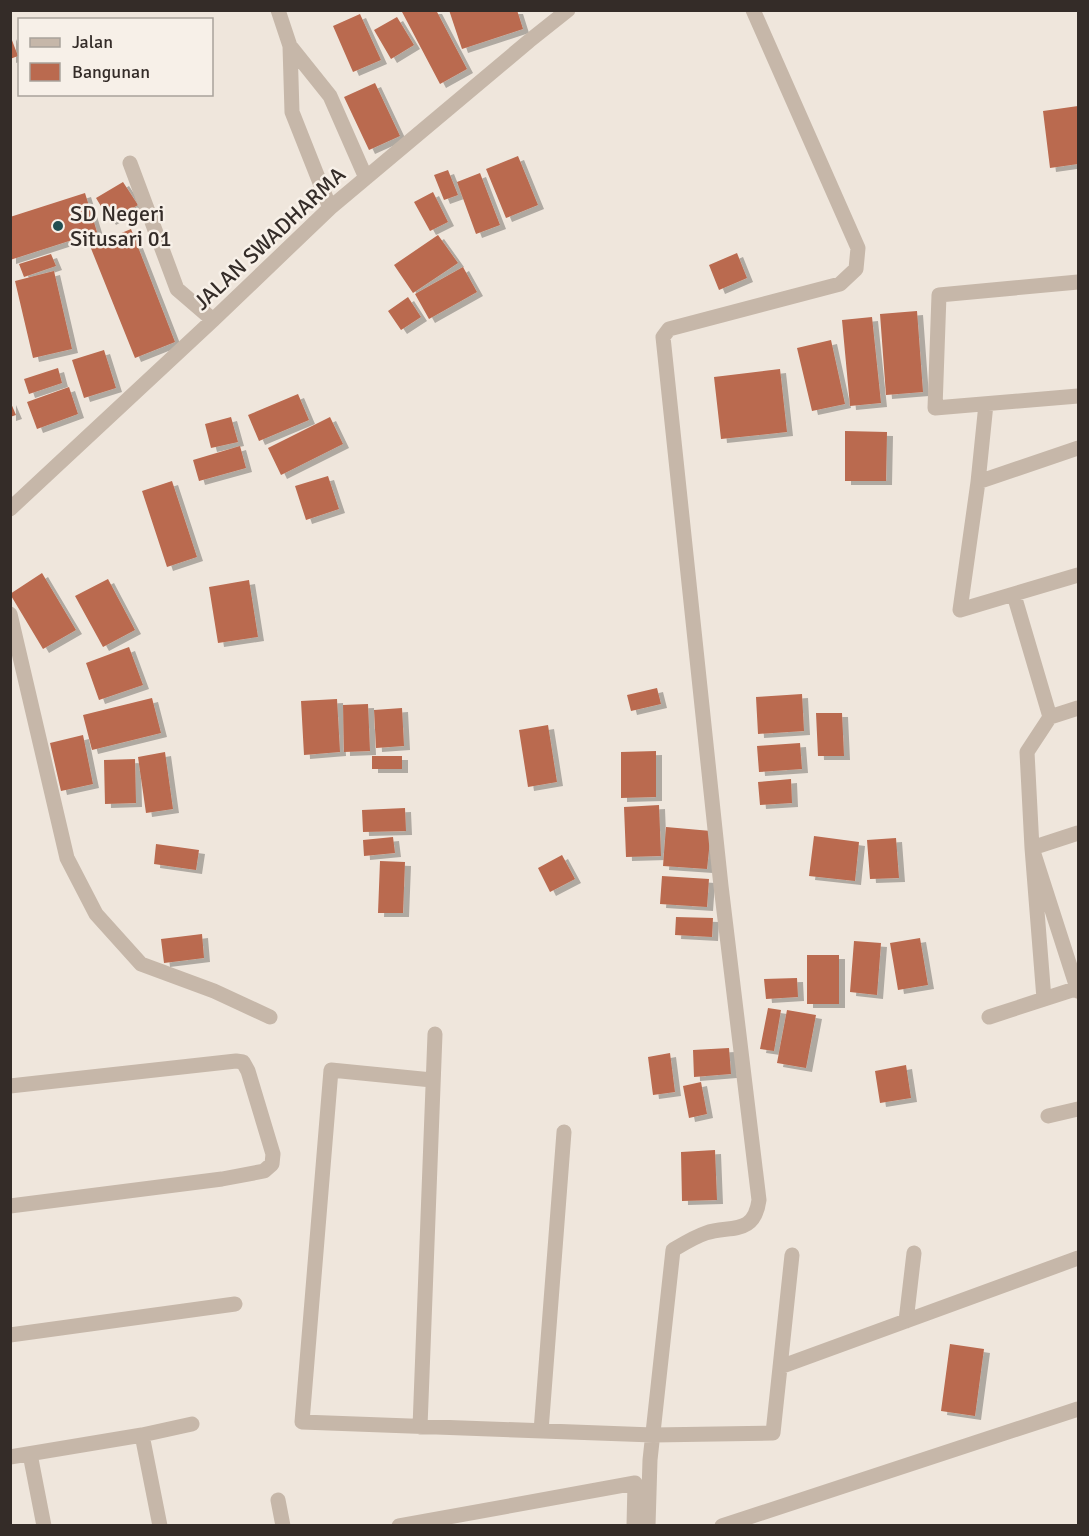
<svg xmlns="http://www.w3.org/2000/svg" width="1089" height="1536" font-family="Signika,sans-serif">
	<defs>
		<filter id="shadow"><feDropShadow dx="6" dy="4" stdDeviation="0" flood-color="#0004"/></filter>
	</defs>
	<rect width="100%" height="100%" fill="#efe6dc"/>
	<path fill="#ba6a4f" filter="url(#shadow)" d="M401 10H436L467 69 440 84Z
		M449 10H517L523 29 462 49Z
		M360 14 381 60 353 72 333 26Z
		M397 17 414 45 391 59 374 30Z
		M10 35 18 56 10 59Z
		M375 83 400 136 369 150 344 97Z
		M1078 106V164L1050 168 1043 111Z
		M518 156 538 205 506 218 486 169Z
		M448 170 458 195 444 200 434 175Z
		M480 173 500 225 476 234 457 182Z
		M123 182 138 205 110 221 96 198Z
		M433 192 448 222 430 231 414 202Z
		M85 193 97 232 10 260V217Z
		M131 229 175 342 135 358 90 246Z
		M438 235 458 263 413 293 394 265Z
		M737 253 747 278 719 290 709 265Z
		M51 254 56 266 24 277 19 264Z
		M463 267 477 292 429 319 415 294Z
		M54 271 72 349 33 358 15 281Z
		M408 297 421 317 401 330 388 311Z
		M917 311 923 392 886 395 880 314Z
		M872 317 881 403 850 406 842 320Z
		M831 340 845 404 812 411 797 348Z
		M104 350 116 388 84 398 72 360Z
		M58 368 62 383 29 394 24 379Z
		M780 369 787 432 721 439 714 377Z
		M69 387 78 414 37 429 27 402Z
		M298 394 309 420 259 441 248 415Z
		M10 401 16 415 10 417Z
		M231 417 238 442 211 448 205 424Z
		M330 417 343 444 281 475 268 448Z
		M845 431 887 432 886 481H845Z
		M240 446 246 468 199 481 193 460Z
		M328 476 339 509 306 520 295 486Z
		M172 481 197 557 167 567 142 491Z
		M42 573 76 630 43 649 10 594Z
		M108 579 135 630 103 647 75 596Z
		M249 580 258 637 218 643 209 587Z
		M129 647 143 685 99 700 86 663Z
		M657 688 661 704 631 711 627 695Z
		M802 694 804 731 758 734 756 697Z
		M152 698 161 733 92 750 83 715Z
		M337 699 340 752 304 755 301 701Z
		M368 704 370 751 344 752 343 705Z
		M402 708 404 746 376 748 374 710Z
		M816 713H842L844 756H818Z
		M548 725 557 782 528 787 519 730Z
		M83 735 93 784 61 791 50 743Z
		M800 743 802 769 759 772 757 746Z
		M656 751V797L621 798V752Z
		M165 752 173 809 146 813 138 757Z
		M372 756H402V769H372Z
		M135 759 136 803 105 804 104 760Z
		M791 779 792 803 760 805 758 782Z
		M659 805 661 856 626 857 624 807Z
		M405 808 406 831 363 832 362 810Z
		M666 827 711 831 707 869 663 866Z
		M814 836 859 842 855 881 809 876Z
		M393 837 395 853 364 856 363 840Z
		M896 838 899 878 870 879 867 840Z
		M156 844 199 850 196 870 154 864Z
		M562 855 575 879 550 892 538 868Z
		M380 861 405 862 403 913H378Z
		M662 876 709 879 707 907 660 904Z
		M676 917 713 918 712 937 675 935Z
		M202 934 204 958 164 963 161 939Z
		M920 938 928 985 898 990 890 943Z
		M854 941 881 943 877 995 850 992Z
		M807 955H839V1004H807Z
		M797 978 798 997 766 999 764 979Z
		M768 1008 781 1010 774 1051 760 1049Z
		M787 1010 816 1015 806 1068 777 1063Z
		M729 1048 731 1074 694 1077 693 1050Z
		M670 1053 675 1092 653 1095 648 1057Z
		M906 1065 911 1098 880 1103 875 1071Z
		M701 1082 707 1114 689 1118 683 1086Z
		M715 1150 717 1200 682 1201 681 1152Z
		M950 1344 984 1349 975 1416 941 1411Z"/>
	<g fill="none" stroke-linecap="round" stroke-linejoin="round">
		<path stroke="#c6b7a9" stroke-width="15" d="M278 10 290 46 292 112 330 208
			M290 46 330 96 366 178
			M130 163 177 289 213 320
			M1078 282 939 295 935 408 1078 396
			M986 404 978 482 960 610 1078 575
			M978 482 1078 448
			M10 509 213 320 330 208 529 41 568 10
			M1014 595 1050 717
			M10 614 67 858 96 914 141 964 214 991 270 1017
			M1078 833 1032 848 1078 991
			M1044 999 1032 848 1027 752 1050 717 1078 708
			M989 1017 1078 988
			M432 1080 331 1070 302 1422 653 1435 773 1433 792 1255
			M10 1086 236 1061 243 1062 248 1071 273 1154 272 1164 264 1171 222 1179 10 1206
			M1048 1116 1078 1109
			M906 1321 914 1253
			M10 1335 235 1304
			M780 1367 1078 1258
			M420 1427 435 1034
			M541 1431 564 1132
			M142 1435 160 1526
			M30 1454 44 1526
			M10 1457 142 1435 192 1424
			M278 1500 283 1526
			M399 1526 635 1483 634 1526
			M648 1526 650 1460 673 1250C683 1244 694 1237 706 1233 730 1225 754 1236 759 1200L721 886 663 337 669 329 840 284 856 269 858 248 753 10
			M722 1526 1078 1409"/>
	</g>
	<circle fill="#224e51" stroke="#f7f0e8" stroke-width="2" cx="58" cy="226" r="6"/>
	<g text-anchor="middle" stroke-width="5" stroke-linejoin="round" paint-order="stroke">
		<g font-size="22" fill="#342c28" stroke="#f7f0e8" text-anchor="start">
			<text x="70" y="221">SD Negeri<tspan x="70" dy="25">Situsari 01</tspan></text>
		</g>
		<g font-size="22" fill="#342c28" stroke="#f7f0e8">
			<text transform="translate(269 238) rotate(-43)" y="8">JALAN SWADHARMA</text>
		</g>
	</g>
	<rect width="1089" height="1536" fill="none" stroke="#342c28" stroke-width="24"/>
	<rect x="18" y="18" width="195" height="78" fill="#f7f0e8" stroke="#a9a29b" stroke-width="1.5"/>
	<rect x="30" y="38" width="30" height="9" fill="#c6b7a9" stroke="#a9a29b" stroke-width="1.5"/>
	<text x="72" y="48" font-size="18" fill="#342c28">Jalan</text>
	<rect x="30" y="63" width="30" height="18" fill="#ba6a4f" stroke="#a9a29b" stroke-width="1.5"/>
	<text x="72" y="78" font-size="18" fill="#342c28">Bangunan</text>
</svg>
